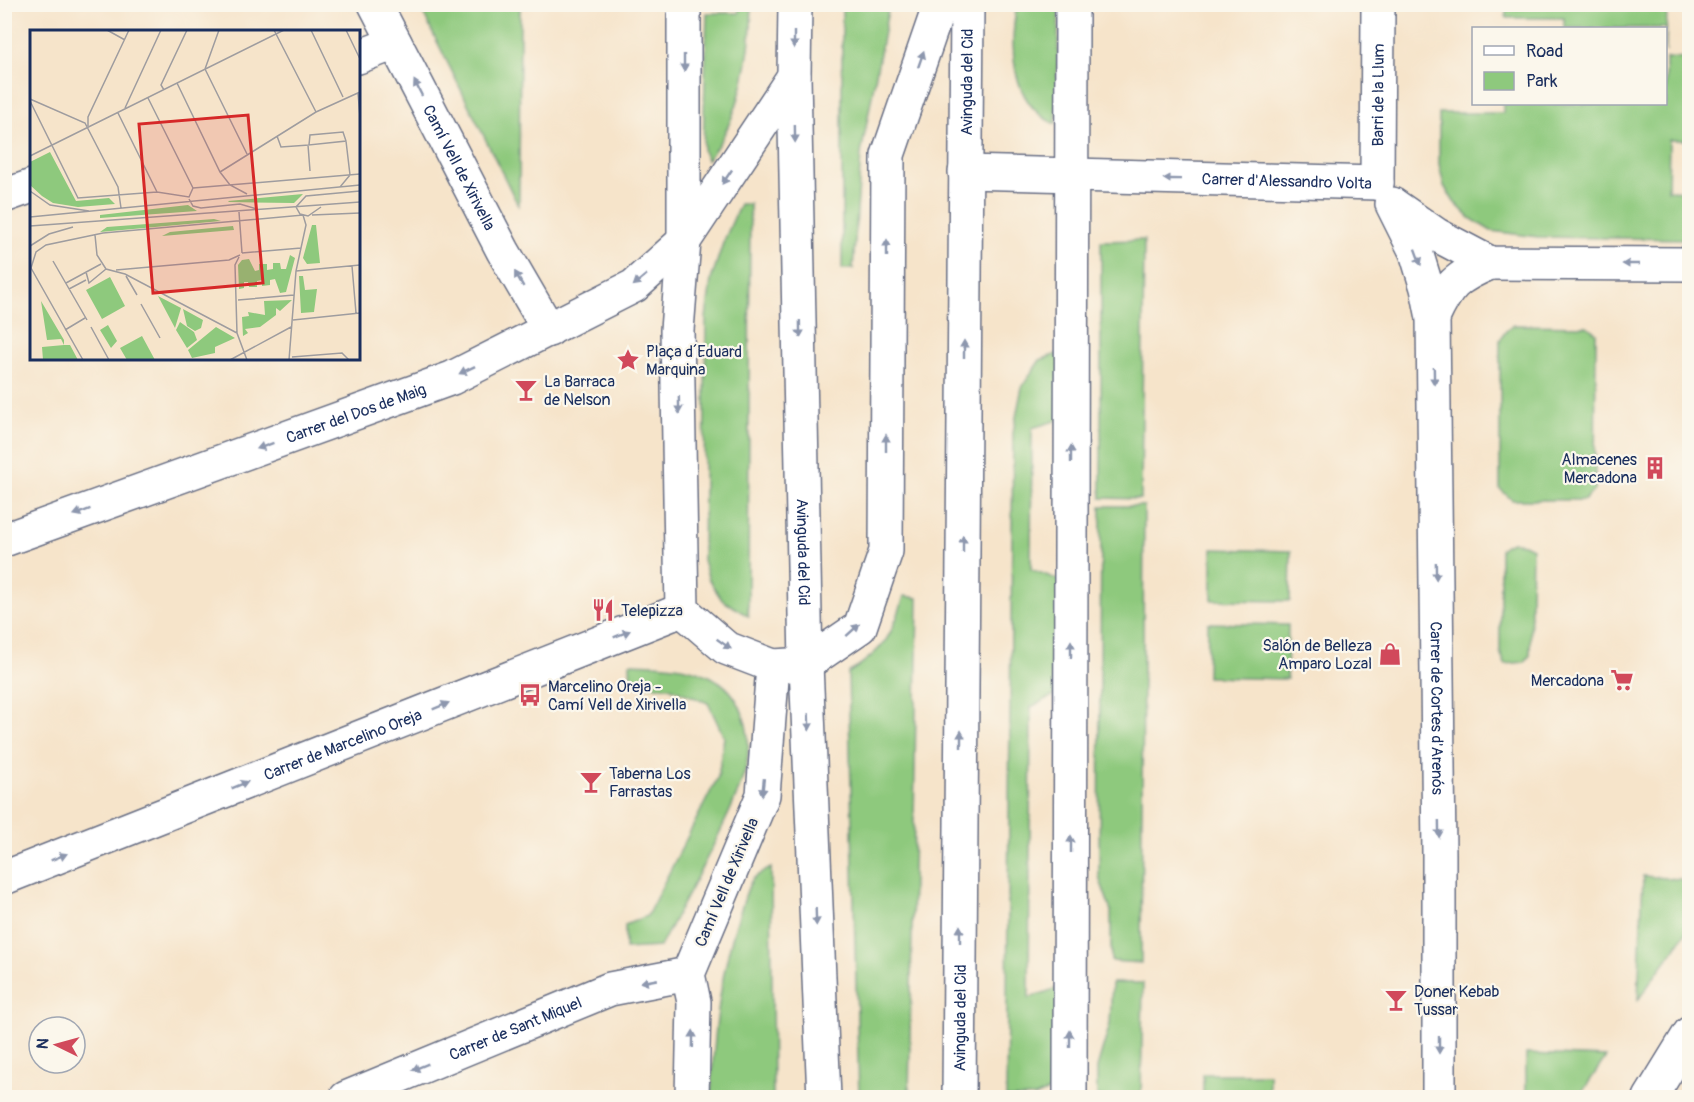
<svg xmlns="http://www.w3.org/2000/svg" width="1694" height="1102" font-family="Pangolin,sans-serif">
	<rect width="100%" height="100%" fill="#fbf7ec"/>
	<filter id="ink" filterUnits="userSpaceOnUse"><feTurbulence type="fractalNoise" baseFrequency=".0167" numOctaves="2"/><feDisplacementMap in="SourceGraphic" scale="12" xChannelSelector="R" yChannelSelector="G"/><feConvolveMatrix kernelMatrix="1 2 1 2 8 2 1 2 1" color-interpolation-filters="sRGB"/></filter>
	<filter id="wash" filterUnits="userSpaceOnUse"><feTurbulence type="fractalNoise" baseFrequency=".008" numOctaves="4" result="noise"/><feDisplacementMap in="SourceGraphic" scale="24" xChannelSelector="R" yChannelSelector="G"/><feGaussianBlur stdDeviation="1.35" result="paint"/><feColorMatrix in="noise" values="0 0 0 0 0 0 0 0 0 0 0 0 0 0 0 0 0 1.4 0 .05"/><feComposite in="paint" operator="in"/></filter>
	<g filter="url(#wash)">
		<rect width="100%" height="100%" fill="#f6e4ca"/>
		<path fill="#8ec97d" stroke="#547c6e" stroke-width="1.5" d="M419 5H520L519 207Z
			M739 5H752C751 57 741 119 707 160L703 151 707 13H739Z
			M842 5H889L861 154 853 269H842Z
			M1017 5H1059L1056 123H1053C1010 102 1009 46 1017 5Z
			M1506 5H1667L1666 52V28H1564V18H1506Z
			M1666 58 1689 59V140H1669L1668 190 1689 191V239L1538 237 1491 231 1470 218 1454 202 1444 186 1439 164V113H1503V104H1666Z
			M740 204H750L748 616 722 600 709 580 703 560 706 318 711 280 723 243Z
			M1144 240 1141 499 1101 498V241Z
			M1513 325 1587 326 1596 333 1595 489 1585 500H1512L1500 489V340L1505 332Z
			M1063 352 1062 419 1032 428 1031 569 1061 581V692L1031 707 1029 998 1057 988 1058 1087 1035 1097 1006 1098 1013 432 1022 387 1040 360Z
			M1101 506H1144L1141 963 1111 961V911L1099 877Z
			M1512 542 1524 544 1532 548 1530 655 1525 662 1505 664 1500 652V549L1505 545Z
			M1212 549 1291 551 1290 601 1212 600Z
			M904 596 918 598 909 1097H859L848 673C884 650 892 637 904 596Z
			M1208 623 1288 625 1287 679 1207 677Z
			M630 663C659 664 693 664 718 681 743 697 752 733 747 762 744 779 736 797 729 813 708 859 683 902 660 947L625 949V925L647 916 718 777 724 737 708 703 669 687 631 685Z
			M771 868 773 1097H711C714 1032 720 968 742 906 745 898 747 887 752 880 757 874 765 871 771 868Z
			M1643 876 1689 880V928L1638 1000Z
			M1112 983H1143L1141 1097H1097V1068L1110 1024Z
			M1526 1054 1606 1057 1579 1097 1526 1098Z
			M1203 1074H1269V1097H1203Z"/>
	</g>
	<g filter="url(#ink)">
		<g fill="none" stroke-linecap="round" stroke-linejoin="round">
			<g stroke="#686e84" stroke-width="36">
				<g id="minor">
					<path id="s1" d="M375 4 503 251 549 330"/>
					<path d="M684 4V241L677 330 682 610 726 648 773 666 763 795 688 974 694 1002 692 1098"/>
					<path d="M358 57 395 43"/>
					<path id="s2" d="M965 172 1377 183"/>
					<path id="s3" d="M1377 183 1378 4"/>
					<path d="M4 196 32 186"/>
					<path id="s4" d="M1392 204 1416 252 1427 288 1433 318 1439 854V1098"/>
					<path d="M1395 206 1437 235 1490 263 1690 264"/>
					<path d="M1433 318C1448 285 1456 277 1490 263"/>
					<path id="s5" d="M4 540 452 378 634 286 684 241 794 76"/>
					<path id="s6" d="M4 878 682 610"/>
					<path id="s7" d="M346 1098 610 989 688 974"/>
					<path d="M1070 1098 1072 4"/>
					<path d="M1650 1098 1690 1033"/>
				</g>
			</g>
			<g stroke="#686e84" stroke-width="36">
				<g id="primary">
					<path id="s8" d="M795 4 794 76 806 664 824 1098"/>
					<path d="M773 666 806 664 860 627 886 551 888 155 940 4"/>
					<path id="s9" d="M959 1098 967 4"/>
				</g>
			</g>
			<use href="#minor" stroke="#fff" stroke-width="33"/>
			<use href="#primary" stroke="#fff" stroke-width="33"/>
		</g>
		<defs><path id="oneway-solid" d="M-6-.8H1V-3.2L6.5 0L1 3.2V.8H-6Z" transform="scale(1.5)"/></defs>
		<g fill="#8d97ae">
			<use href="#oneway-solid" transform="translate(794 40) rotate(90)"/>
			<use href="#oneway-solid" transform="translate(921 59) rotate(-71)"/>
			<use href="#oneway-solid" transform="translate(684 63) rotate(90)"/>
			<use href="#oneway-solid" transform="translate(418 88) rotate(-117)"/>
			<use href="#oneway-solid" transform="translate(795 134) rotate(89)"/>
			<use href="#oneway-solid" transform="translate(727 177) rotate(124)"/>
			<use href="#oneway-solid" transform="translate(1172 179) rotate(-179)"/>
			<use href="#oneway-solid" transform="translate(887 248) rotate(-90)"/>
			<use href="#oneway-solid" transform="translate(1418 257) rotate(70)"/>
			<use href="#oneway-solid" transform="translate(1631 264) rotate(-180)"/>
			<use href="#oneway-solid" transform="translate(519 279) rotate(-120)"/>
			<use href="#oneway-solid" transform="translate(640 280) rotate(140)"/>
			<use href="#oneway-solid" transform="translate(800 329) rotate(89)"/>
			<use href="#oneway-solid" transform="translate(964 349) rotate(-90)"/>
			<use href="#oneway-solid" transform="translate(467 370) rotate(154)"/>
			<use href="#oneway-solid" transform="translate(1434 376) rotate(89)"/>
			<use href="#oneway-solid" transform="translate(679 405) rotate(89)"/>
			<use href="#oneway-solid" transform="translate(886 443) rotate(-90)"/>
			<use href="#oneway-solid" transform="translate(265 446) rotate(160)"/>
			<use href="#oneway-solid" transform="translate(1071 454) rotate(-90)"/>
			<use href="#oneway-solid" transform="translate(82 512) rotate(160)"/>
			<use href="#oneway-solid" transform="translate(963 544) rotate(-90)"/>
			<use href="#oneway-solid" transform="translate(1436 571) rotate(89)"/>
			<use href="#oneway-solid" transform="translate(853 630) rotate(-42)"/>
			<use href="#oneway-solid" transform="translate(622 634) rotate(-22)"/>
			<use href="#oneway-solid" transform="translate(724 644) rotate(35)"/>
			<use href="#oneway-solid" transform="translate(1071 649) rotate(-90)"/>
			<use href="#oneway-solid" transform="translate(441 706) rotate(-22)"/>
			<use href="#oneway-solid" transform="translate(809 722) rotate(88)"/>
			<use href="#oneway-solid" transform="translate(961 739) rotate(-90)"/>
			<use href="#oneway-solid" transform="translate(240 785) rotate(-22)"/>
			<use href="#oneway-solid" transform="translate(763 787) rotate(96)"/>
			<use href="#oneway-solid" transform="translate(1439 829) rotate(89)"/>
			<use href="#oneway-solid" transform="translate(1071 844) rotate(-90)"/>
			<use href="#oneway-solid" transform="translate(59 857) rotate(-22)"/>
			<use href="#oneway-solid" transform="translate(816 917) rotate(88)"/>
			<use href="#oneway-solid" transform="translate(960 934) rotate(-90)"/>
			<use href="#oneway-solid" transform="translate(649 981) rotate(169)"/>
			<use href="#oneway-solid" transform="translate(693 1039) rotate(-89)"/>
			<use href="#oneway-solid" transform="translate(1070 1039) rotate(-90)"/>
			<use href="#oneway-solid" transform="translate(1439 1045) rotate(90)"/>
			<use href="#oneway-solid" transform="translate(420 1067) rotate(158)"/>
		</g>
	</g>
	<defs>
		<g id="sight-bare" transform="scale(1.8)"><path d="M0-6L1.8-2.2L6-1.7L2.9 1.2L3.7 5.4L0 3.3L-3.7 5.4L-2.9 1.2L-6-1.7L-1.8-2.2Z" fill="#d1495b" stroke="#fbf7ec" stroke-width="2.5" paint-order="stroke"/></g>
		<g id="bar-bare" transform="scale(1.8)"><path d="M-6-5H6L.8 .8V4.5H3.5V6h-7V4.5H-.8V.8Z" fill="#d1495b" stroke="#fbf7ec" stroke-width="2.5" paint-order="stroke"/></g>
		<g id="building-bare" transform="scale(1.8)"><path d="M-4-6H4V6H1V3H-1V6H-4ZM-2.5-4.3h1.7v1.8h-1.7ZM.8-4.3h1.7v1.8H.8ZM-2.5-1h1.7V.8h-1.7ZM.8-1h1.7V.8H.8Z" fill="#d1495b" stroke="#fbf7ec" stroke-width="2.5" paint-order="stroke"/></g>
		<g id="restaurant-bare" transform="scale(1.8)"><path d="M-5-6h1v4h1v-4h1v4h1v-4h1v5L-1.5 .5V6h-2V.5L-5-1ZM5-6V6H3V1.5H1.5Q1.5-4 5-6Z" fill="#d1495b" stroke="#fbf7ec" stroke-width="2.5" paint-order="stroke"/></g>
		<g id="shop-bare" transform="scale(1.8)"><path d="M-5-2.5h2.3a2.7 3.5 0 0 1 5.4 0H5L5.5 6h-11ZM-1.5-2.5h3a1.5 2.3 0 0 0-3 0Z" fill="#d1495b" stroke="#fbf7ec" stroke-width="2.5" paint-order="stroke"/></g>
		<g id="supermarket-bare" transform="scale(1.8)"><path d="M-6-5.5h2.5l.6 2H6L4.5 2H-2.5L-4.4-4H-6ZM-1.5 3.2a1.3 1.3 0 1 0 .1 0ZM3 3.2a1.3 1.3 0 1 0 .1 0Z" fill="#d1495b" stroke="#fbf7ec" stroke-width="2.5" paint-order="stroke"/></g>
		<g id="bus-bare" transform="scale(1.8)"><path d="M-5-6H5V4H4V6H2V4H-2V6H-4V4H-5ZM-3.5-4V0h7V-4ZM-3.5 1.2v1.5H-2V1.2ZM2 1.2v1.5H3.5V1.2Z" fill="#d1495b" stroke="#fbf7ec" stroke-width="2.5" paint-order="stroke"/></g>
	</defs>
	<g fill-rule="evenodd">
		<use href="#sight-bare" x="628" y="360"/>
		<use href="#bar-bare" x="526" y="390"/>
		<use href="#building-bare" x="1655" y="468"/>
		<use href="#restaurant-bare" x="603" y="610"/>
		<use href="#shop-bare" x="1390" y="654"/>
		<use href="#supermarket-bare" x="1622" y="680"/>
		<use href="#bus-bare" x="530" y="695"/>
		<use href="#bar-bare" x="591" y="782"/>
		<use href="#bar-bare" x="1396" y="1000"/>
	</g>
	<g text-anchor="middle" stroke-width="4.5" stroke-linejoin="round" paint-order="stroke">
		<g font-size="16" fill="#1b2f5e" stroke="#fbf7ec">
			<text dy="6" stroke="none"><textPath href="#s9" startOffset="1016">Avinguda del Cid</textPath></text>
			<text dy="6" stroke="none"><textPath href="#s3" startOffset="88">Barri de la Llum</textPath></text>
			<text dy="6" stroke="none"><textPath href="#s1" startOffset="184">Camí Vell de Xirivella</textPath></text>
			<text dy="6" stroke="none"><textPath href="#s2" startOffset="322">Carrer d'Alessandro Volta</textPath></text>
			<text dy="6" stroke="none"><textPath href="#s5" startOffset="374">Carrer del Dos de Maig</textPath></text>
			<text dy="6" stroke="none"><textPath href="#s8" startOffset="548">Avinguda del Cid</textPath></text>
			<text dy="6" stroke="none"><textPath href="#s4" startOffset="512">Carrer de Cortes d'Arenós</textPath></text>
			<text dy="6" stroke="none"><textPath href="#s6" startOffset="364">Carrer de Marcelino Oreja</textPath></text>
			<text transform="translate(726 882) rotate(-67)" y="6">Camí Vell de Xirivella</text>
			<text dy="6" stroke="none"><textPath href="#s9" startOffset="80">Avinguda del Cid</textPath></text>
			<text dy="6" stroke="none"><textPath href="#s7" startOffset="183">Carrer de Sant Miquel</textPath></text>
		</g>
		<g font-size="16" fill="#1b2f5e" stroke="#fbf7ec" text-anchor="start">
			<text x="646" y="357">Plaça d´Eduard<tspan x="646" dy="18">Marquina</tspan></text>
			<text x="544" y="387">La Barraca<tspan x="544" dy="18">de Nelson</tspan></text>
			<text x="1637" y="465" text-anchor="end">Almacenes<tspan x="1637" dy="18">Mercadona</tspan></text>
			<text x="621" y="616">Telepizza</text>
			<text x="1372" y="651" text-anchor="end">Salón de Belleza<tspan x="1372" dy="18">Amparo Lozal</tspan></text>
			<text x="1604" y="686" text-anchor="end">Mercadona</text>
			<text x="548" y="692">Marcelino Oreja -<tspan x="548" dy="18">Camí Vell de Xirivella</tspan></text>
			<text x="609" y="779">Taberna Los<tspan x="609" dy="18">Farrastas</tspan></text>
			<text x="1414" y="997">Doner Kebab<tspan x="1414" dy="18">Tussar</tspan></text>
		</g>
	</g>
	<g transform="translate(30 30)">
		<rect width="330" height="330" fill="#f6e4ca"/>
		<path d="M20 122 46 171 79 168 85 174 48 177 23 173 12 166 0 155V132ZM273 164 264 173 199 172 198 171ZM158 175 167 181 70 188V185ZM184 189 191 191 70 202 77 197ZM282 195H286L290 233 277 234 273 228ZM203 196 204 200 132 206 140 202ZM260 225 265 228 256 262 250 263 245 249 240 250V255L232 256V250L227 251V257H219L218 252H214V258L209 259 208 235 212 230 219 229 225 241 229 240V234H237V240L243 239V233H250L251 239H256ZM269 246H273L275 260 287 259 284 282 271 283ZM80 247 95 276 72 289 56 260ZM128 266 151 278 145 298ZM262 270 250 281 246 278V285L230 297 215 299 218 303 213 306 212 287 219 286 218 282 235 285 234 271ZM11 271 34 310V315H40L48 330H13L12 317 34 315 31 309 17 310ZM153 279 173 290 171 298 165 301 157 296ZM150 292 164 302 167 310 157 318 146 300ZM78 295 87 311 81 318 70 300ZM186 297 205 308 185 317V323L162 328 158 320ZM112 306 125 330H97L90 318Z" fill="#8ec97d"/>
		<path fill="none" stroke="#9e9c9f" stroke-width="1.5" d="M77 0 95 10M244 0 286 82M281 0 313 67M316 0 330 29M175 39 217 124M175 39 189 0M147 53 190 142 200 155 217 164M134 60 131 55 157 0M328 63 330 87M118 68 163 158M0 69 55 93 88 157 91 178M0 71 48 168 127 162 159 167 163 158M95 78 131 0M88 83 127 162M58 96V87L99 0M313 102 316 111 279 115 280 105ZM247 106 251 117 279 115M278 115 280 141M0 126 254 0M190 142 286 82 330 62M310 157 320 145 316 111M163 158 330 144M0 161 20 175 59 181M159 169 163 176 171 178 210 174 227 179M266 177 276 166 330 161M266 177 270 184 278 186 291 177M209 182 212 223M282 185 330 183M0 187 330 155M0 196 330 172M65 205 67 225 76 239 95 244 207 303M0 216 19 204 43 197M212 223 271 218M209 227 205 235 207 303 217 330M23 231 57 290M322 236 326 283M86 240 199 230 210 225M266 241 330 235M56 242 59 253 76 239M96 246 107 265M36 253 71 234M39 259 56 250M208 270 264 265M111 274 130 308M263 290 330 283M61 297 79 330M35 300 55 288M262 327 312 323 319 330M53 330 1 238 6 222 16 215 73 203 273 185 276 195 266 241 259 330M200 330 261 297"/>
		<path fill="#d62828" fill-opacity="0.15" stroke="#d62828" stroke-width="3" d="M218 85 233 253 123 263 109 94Z"/>
		<rect width="330" height="330" fill="none" stroke="#1b2f5e" stroke-width="3"/>
	</g>
	<rect width="1694" height="1102" fill="none" stroke="#fbf7ec" stroke-width="24"/>
	<rect x="1472" y="27" width="195" height="78" fill="#fbf7ec" stroke="#a1a7b3" stroke-width="1.5"/>
	<rect x="1484" y="46" width="30" height="9" fill="#ffffff" stroke="#a1a7b3" stroke-width="1.5"/>
	<text x="1526" y="57" font-size="18" fill="#1b2f5e">Road</text>
	<rect x="1484" y="72" width="30" height="18" fill="#8ec97d" stroke="#a1a7b3" stroke-width="1.5"/>
	<text x="1526" y="87" font-size="18" fill="#1b2f5e">Park</text>
	<g transform="translate(57 1045) rotate(275)"><circle r="28" fill="#fbf7ec" stroke="#a1a7b3" stroke-width="1.5"/>
	<path d="M0-4.5L10 22L0 15L-10 22Z" fill="#d1495b"/>
	<text y="-9" font-size="16" font-weight="bold" text-anchor="middle" fill="#1b2f5e">N</text>
	</g>
</svg>
